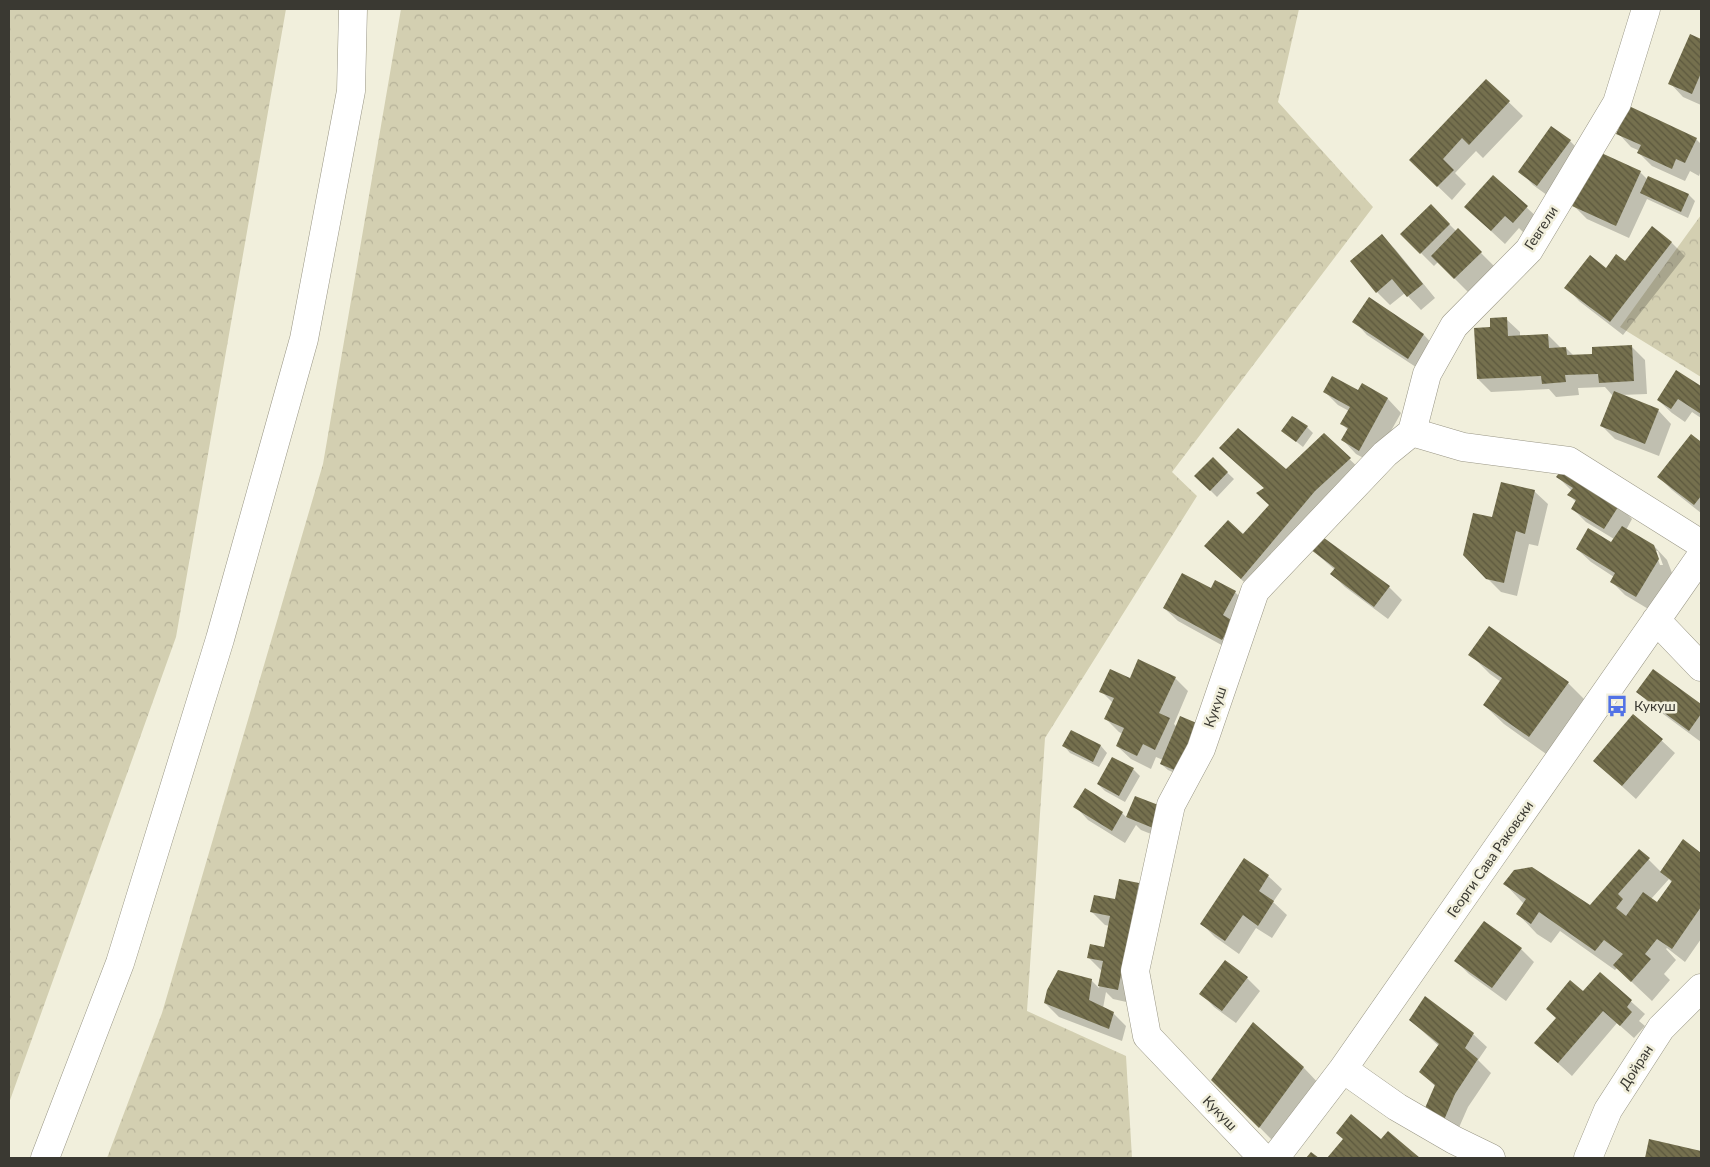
<svg xmlns="http://www.w3.org/2000/svg" width="1710" height="1167" font-family="Lato,sans-serif">
	<defs>
		<pattern id="forest-crowns" width="20" height="18" patternUnits="userSpaceOnUse" patternTransform="scale(1.25)"><rect width="20" height="18" fill="#d3cfb1"/><path d="M2 6a3 3 0 1 1 6 0M12 15a3 3 0 1 1 6 0" fill="none" stroke="#b6b299"/></pattern>
		<pattern id="building-back-hatch" width="6" height="6" patternUnits="userSpaceOnUse" patternTransform="scale(1.25)"><rect width="6" height="6" fill="#75704e"/><path d="M-1 5l2 2M0 0l6 6M5-1l2 2" fill="none" stroke="#5c583e"/></pattern>
	</defs>
	<rect width="100%" height="100%" fill="#f1efdc"/>
	<path fill="url(#forest-crowns)" d="M9 9H286L176 637 9 1103Z
		M401 9H1299L1278 102 1373 207 1172 472 1197 496 1045 738 1027 1011 1126 1056 1132 1158H107L162 1013 323 464Z
		M1701 215V377L1620 327Z"/>
	<path fill="#0003" fill-rule="evenodd" d="M1691 36 1701 40V105L1683 97 1670 83Z
		M1486 80 1523 116 1483 158 1476 151 1455 173 1466 184 1452 200 1424 173Z
		M1618 133 1696 139 1701 144V170L1699 176 1690 171 1685 181 1652 166 1639 153 1640 151 1631 147Z
		M1570 141 1583 154 1551 198 1533 185 1520 171Z
		M1640 172 1648 180 1689 195 1695 201 1688 218 1647 199 1629 238 1587 219 1574 206Z
		M1493 176 1541 221 1527 236 1519 228 1505 244 1465 207Z
		M1431 206 1457 232 1458 230 1494 266 1468 292 1438 262 1434 266 1402 234Z
		M1652 228 1672 243 1685 256 1623 335 1579 301 1566 287 1626 262Z
		M1382 236 1395 249 1435 298 1421 310 1405 293 1390 305 1377 292Z
		M1369 299 1424 335 1437 349 1422 371 1367 335 1354 321Z
		M1506 319 1520 332V336L1548 335 1562 349 1566 348 1574 356 1593 355 1631 346 1645 360 1647 394 1620 395 1658 410 1671 424 1659 456 1615 439 1602 426 1613 396 1605 387 1578 388 1579 395 1556 397 1549 389 1491 392 1478 379 1492 328Z
		M1676 372 1701 388V418L1692 412 1685 422 1672 413 1658 400Z
		M1362 385 1388 399 1401 413 1373 463 1356 454 1343 440 1348 430 1342 424 1349 411 1338 405 1325 392H1358Z
		M1307 427 1313 433 1303 447 1283 431Z
		M1324 435 1364 473 1255 592 1219 559 1270 505 1265 489 1234 461 1286 471Z
		M1701 441V513L1672 490 1659 477Z
		M1213 459 1234 479 1217 497 1196 476Z
		M1558 477 1619 505 1632 519 1626 530 1654 546 1667 560 1672 573 1650 610 1625 595 1611 581 1614 577 1591 562 1577 549 1611 544 1614 539 1586 522 1572 508 1576 502 1569 495 1572 491ZM1655 551H1658L1663 565H1660Z
		M1534 491 1548 504 1538 546 1529 544 1517 596 1501 592 1464 555 1493 519Z
		M1311 549 1389 587 1402 600 1388 619 1345 587 1332 574 1335 570Z
		M1212 590 1235 592 1248 606 1236 653 1178 621 1164 608Z
		M1470 654 1568 683 1588 703 1549 756 1504 724 1484 705 1501 682 1490 674Z
		M1654 671 1701 705V742L1651 705 1638 692Z
		M1175 678 1188 691 1174 724 1177 727 1186 778 1168 770 1161 764 1163 760 1156 757 1151 769 1131 759 1117 746 1123 734 1119 732 1106 719 1113 703 1101 691 1130 680Z
		M1634 715 1675 753 1636 799 1594 761Z
		M1072 731 1101 746 1107 753 1099 767 1070 753 1064 746Z
		M1133 769 1140 776 1125 802 1105 791 1098 784Z
		M1136 797 1166 840 1141 830 1136 825 1125 843 1088 820 1075 806 1122 813 1127 818Z
		M1683 841 1701 854V939L1685 962 1667 948 1666 949 1676 960 1664 974 1670 980 1652 1001 1617 968 1615 970 1560 931 1551 943 1537 934 1518 914 1524 904 1505 884 1590 906 1640 851 1661 872ZM1669 879 1672 883 1657 903 1651 899Z
		M1245 860 1268 876 1282 889 1273 902 1287 915 1272 938 1256 928 1239 954 1215 937 1202 924Z
		M1139 884 1152 898 1131 1003 1113 999 1106 992 1103 1008 1113 1013 1126 1026 1122 1041 1059 1017 1045 1003 1058 972 1092 981 1099 988 1103 972 1089 958 1105 948 1110 926 1105 925 1092 912 1116 900Z
		M1521 949 1534 962 1506 1001 1469 974 1456 961Z
		M1600 974 1645 1014 1639 1021 1645 1026 1634 1038 1617 1023 1572 1076 1536 1043Z
		M1247 978 1260 991 1236 1023 1214 1007 1201 993Z
		M1410 1020 1473 1034 1487 1047 1478 1060 1491 1073 1468 1107 1457 1132 1440 1121 1436 1087 1421 1072 1439 1046Z
		M1253 1024 1304 1068 1323 1088 1279 1147 1213 1080Z
		M1388 1133 1418 1158H1329L1344 1140 1382 1141Z
		M1650 1141 1701 1152V1158H1646Z"/>
	<path fill="url(#building-back-hatch)" d="M1690 34 1701 39V73L1692 94 1668 84Z
		M1486 79 1510 101 1469 145 1462 138 1443 159 1454 170 1437 187 1409 160Z
		M1629 106 1697 138 1685 163 1676 159 1672 169 1637 153 1641 145 1616 134Z
		M1551 126 1571 140 1537 186 1518 172Z
		M1597 151 1641 171 1616 226 1572 206Z
		M1493 175 1528 206 1513 223 1505 216 1491 231 1464 207Z
		M1648 176 1689 194 1681 212 1640 193Z
		M1431 204 1450 224 1420 254 1400 234Z
		M1652 226 1672 242 1610 322 1564 288 1590 255 1606 268 1616 254 1625 261Z
		M1458 228 1482 252 1454 279 1431 256Z
		M1382 234 1423 284 1407 297 1392 279 1376 293 1350 261Z
		M1369 297 1424 334 1408 359 1352 322Z
		M1507 317 1508 336 1548 334 1549 348 1566 347 1567 355 1592 354V347L1632 345 1634 381 1599 383 1598 374 1565 375 1566 382 1542 384 1541 376 1477 379 1474 328 1490 327V318Z
		M1676 370 1701 386V414L1678 399 1671 409 1657 400Z
		M1332 376 1358 390 1362 383 1388 398 1359 451 1341 440 1348 428 1340 424 1350 407 1323 392Z
		M1614 391 1659 409 1645 444 1600 426Z
		M1292 416 1308 426 1296 442 1281 431Z
		M1238 428 1286 469 1324 433 1351 458 1315 491 1241 579 1204 546 1228 520 1243 534 1269 505 1256 493 1264 488 1219 448Z
		M1691 434 1700 441 1701 439V496L1694 505 1657 477Z
		M1213 457 1228 472 1210 491 1194 476Z
		M1562 469 1620 504 1604 529 1571 509 1576 500 1567 495 1573 488 1556 477Z
		M1501 482 1535 490 1525 534 1516 531 1504 583 1486 579 1463 555 1473 513 1492 517Z
		M1622 526 1654 545 1659 559 1636 597 1610 582 1615 573 1576 549 1588 528 1611 542Z
		M1320 535 1390 586 1374 607 1330 574 1335 568 1310 549Z
		M1182 573 1211 588 1215 580 1236 591 1223 615 1233 621 1222 640 1163 608Z
		M1489 626 1569 682 1529 737 1483 705 1502 678 1468 655Z
		M1138 659 1176 677 1159 713 1170 718 1155 750 1143 744 1137 756 1116 746 1124 728 1104 719 1114 698 1099 692 1110 669 1130 678Z
		M1653 669 1701 704V714L1689 731 1636 692Z
		M1633 714 1663 739 1622 786 1593 761Z
		M1180 716 1199 724 1179 772 1160 764Z
		M1071 730 1101 745 1093 762 1062 746Z
		M1112 757 1134 768 1119 796 1097 784Z
		M1085 788 1123 812 1112 831 1073 807Z
		M1135 796 1161 806 1153 828 1126 817Z
		M1683 839 1701 853V907L1672 949 1657 939 1645 954 1651 959 1631 982 1613 965 1623 954 1604 940 1595 951 1539 912 1531 924 1516 914 1526 899 1503 884 1514 870 1532 867 1590 905 1639 849 1650 858 1618 894 1623 899 1616 908 1626 916 1643 892 1657 902 1672 881 1660 872Z
		M1244 858 1269 875 1259 891 1274 901 1258 926 1243 915 1225 941 1200 924Z
		M1119 879 1139 883 1118 990 1098 986 1103 961 1087 958 1090 944 1104 947 1110 916 1090 912 1094 895 1115 899Z
		M1484 921 1522 948 1492 988 1454 961Z
		M1225 960 1248 977 1222 1011 1199 994Z
		M1058 970 1092 979 1089 1000 1114 1012 1109 1029 1044 1003 1047 990Z
		M1600 972 1632 1000 1627 1007 1632 1012 1620 1026 1603 1011 1558 1063 1534 1043 1556 1018 1546 1009 1570 980 1583 991Z
		M1425 996 1474 1033 1465 1048 1478 1059 1455 1094 1444 1120 1425 1108 1435 1085 1419 1072 1439 1044 1409 1020Z
		M1253 1022 1304 1067 1259 1128 1211 1080Z
		M1351 1114 1381 1139 1388 1131 1420 1158H1327L1343 1139 1336 1133Z
		M1649 1139 1701 1151V1158H1645Z
		M1311 1152 1319 1158H1306Z"/>
	<g fill="none" stroke-linecap="round" stroke-linejoin="round">
		<g stroke="#999685" stroke-width="29">
			<path id="street" d="M1412 432 1427 374 1454 326 1529 250 1617 103 1646 9
				M1412 432 1463 447 1569 461 1701 544
				M1656 620 1701 667
				M1343 1069 1397 1107 1454 1140 1491 1158
				M45 1158 120 963 220 639 304 339 351 91 353 9
				M1263 1158 1147 1036 1135 971 1171 805 1201 749 1255 591 1385 454 1412 432
				M1275 1158 1343 1069 1701 556
				M1588 1158 1608 1110 1661 1028 1701 988"/>
		</g>
		<use href="#street" stroke="#fff" stroke-width="28"/>
	</g>
	<defs>
		<g id="bus-bare" transform="scale(1.725)"><path d="M-5-6H5V4H4V6H2V4H-2V6H-4V4H-5ZM-3.5-4V0h7V-4ZM-3.5 1.2v1.5H-2V1.2ZM2 1.2v1.5H3.5V1.2Z" fill="#5272e6" stroke="#f1efdc" stroke-width="2.5" paint-order="stroke"/></g>
	</defs>
	<g fill-rule="evenodd">
		<use href="#bus-bare" x="1617" y="706"/>
	</g>
	<g text-anchor="middle" stroke-width="5" stroke-linejoin="round" paint-order="stroke">
		<g font-size="14" fill="#3a3932" stroke="#f1efdc">
			<text transform="translate(1541 228) rotate(-57)" y="5">Гевгели</text>
			<text transform="translate(1215 707) rotate(-71)" y="5">Кукуш</text>
			<text transform="translate(1490 859) rotate(-55)" y="5">Георги Сава Раковски</text>
			<text transform="translate(1636 1067) rotate(-57)" y="5">Дойран</text>
			<text transform="translate(1220 1113) rotate(46)" y="5">Кукуш</text>
		</g>
		<g font-size="14" fill="#3a3932" stroke="#f1efdc" text-anchor="start">
			<text x="1634" y="711">Кукуш</text>
		</g>
	</g>
	<rect width="1710" height="1167" fill="none" stroke="#3a3932" stroke-width="20"/>
</svg>
